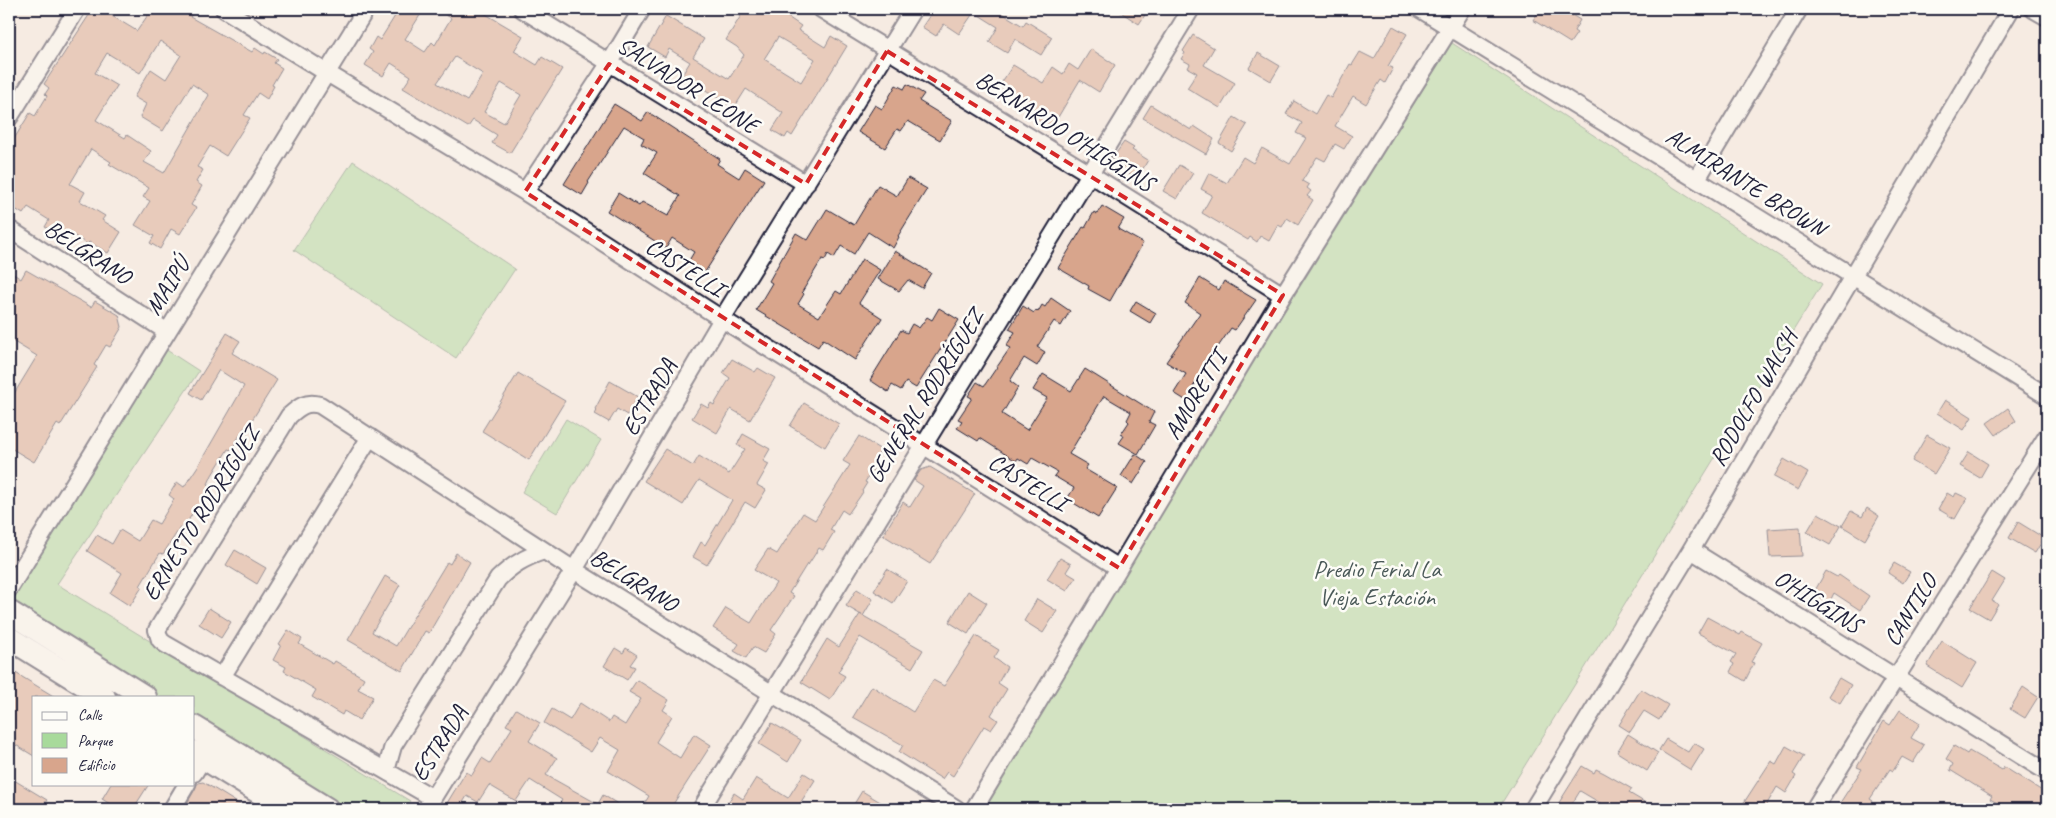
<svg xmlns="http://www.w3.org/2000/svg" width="2056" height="818" font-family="Caveat,sans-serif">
	<rect width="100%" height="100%" fill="#f6ebe2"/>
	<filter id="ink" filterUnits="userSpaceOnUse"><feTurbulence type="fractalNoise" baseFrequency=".02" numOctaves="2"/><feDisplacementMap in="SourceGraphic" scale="10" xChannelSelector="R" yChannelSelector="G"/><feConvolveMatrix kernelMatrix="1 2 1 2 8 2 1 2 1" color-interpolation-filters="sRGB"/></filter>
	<g filter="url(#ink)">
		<path fill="#a8da9b" stroke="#657e6b" d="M1452 43 1822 284 1498 809H974Z
			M353 161 515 269 456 358 294 250Z
			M165 349 199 371 57 584 410 801 404 809H341L194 718V697H159L9 604V601Z
			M566 419 601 440 557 513 522 492Z"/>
		<path fill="#d8a58c" stroke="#22223b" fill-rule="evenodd" d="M93 9H117L112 16 137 31 152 9H196L190 17 252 52 255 48 264 54 265 52 277 59 274 63 282 68 272 85 274 86 267 99 258 93 244 115 250 118 226 156 210 146 197 167 203 170 196 182 202 186 191 205 196 208 180 234 171 229 160 249 150 243 154 236 135 225 150 201 143 197 149 188 109 164 111 162 91 149 70 184 85 192 80 201 105 216 102 220 121 232 108 253 89 242 87 244 68 232 64 238 45 227 49 220 28 207 23 214 9 205V197L14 188 9 185V147L30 113 35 116 47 96 45 94 49 88 44 84ZM160 41 181 55 166 79 151 69 134 97 146 104 140 117 163 131 192 84 209 95 164 173 144 162 151 151 127 135 125 138 96 120 117 86 95 73 107 53 140 73Z
			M382 9H424L405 39 425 52 432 42 435 45 451 18 436 9H477L523 36 514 51 537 65 542 57 562 69 510 153 492 143 497 135 473 120 468 127 403 88 411 76 391 63 383 76 365 65 373 52 369 49 371 46 376 37 380 40 395 16ZM455 57 483 74 467 101 437 83ZM501 83 521 95 504 123 484 112Z
			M745 9H776L801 26 798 30 825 47 831 36 847 46 792 136 788 133 785 138 772 130 783 113 746 89 734 108 682 75 690 62 669 49 665 57 648 47 666 16 704 39 693 57 729 79 744 55 737 47 726 40ZM778 37 815 59 801 82 764 59Z
			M934 9H995L1023 26 1026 21 1052 37 1041 55 1015 39 1007 53 989 42 998 27 974 12 959 34 944 24 936 36 922 27Z
			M1116 9H1149L1139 24Z
			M1540 9H1562L1580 20 1574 31 1577 33 1570 43 1533 20Z
			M1393 26 1407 34 1388 66 1393 68 1385 83 1381 80 1366 104 1353 96 1335 126 1352 136 1344 149 1335 144 1325 161 1317 157 1302 181 1309 185 1307 188 1311 191 1307 196 1313 200 1298 225 1287 218 1282 227 1278 225 1269 241 1260 236 1257 242 1250 237 1248 240 1202 213 1212 195 1201 189 1209 173 1227 183 1243 157 1253 163 1262 148 1290 164 1306 138 1296 133 1302 123 1286 114 1294 101 1315 114 1326 95 1331 98 1350 64 1352 65 1360 52 1374 59Z
			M1193 35 1214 48 1204 65 1235 83 1220 108 1187 88 1197 73 1188 68 1190 64 1181 59 1185 53 1183 51Z
			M1091 49 1115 65 1099 92 1080 80 1051 129 1035 119 1039 112 1003 91 1005 88 1000 85 1013 65 1043 83 1053 67 1063 74 1069 64 1078 70Z
			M1258 53 1280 66 1271 81 1249 68Z
			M907 84 924 94 919 101 952 121 940 140 908 121 901 131 897 129 885 148 858 132 875 105 882 109 896 85 904 89Z
			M614 104 642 121 648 112 720 159 717 164 739 178 745 168 764 180 705 272 688 262 694 252 672 238 666 248 607 211 618 193 639 206 642 202 668 216 680 196 644 173 657 153 641 144 644 138 624 126 588 182 589 183 582 195 564 184Z
			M1151 105 1191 130 1194 126 1214 139 1206 154 1143 118Z
			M1234 117 1247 125 1231 151 1219 143Z
			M1124 142 1134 148 1132 150 1148 160 1137 179 1121 169 1123 166 1112 159Z
			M1179 165 1193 173 1177 199 1163 191Z
			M908 178 927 189 898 236 899 237 893 248 868 232 854 254 841 246 834 258 828 254 825 260 822 259 802 292 804 294 798 304 819 317 836 291 841 294 862 259 880 270 859 303 882 318 855 360 823 339 818 347 756 310 772 283 769 281 796 233 808 240 827 209 854 225 878 185 897 196Z
			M1102 206 1124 219 1118 229 1143 243 1110 301 1088 289 1089 286 1058 268 1083 227 1085 228 1094 212 1097 214Z
			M895 251 931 273 922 288 908 280 899 291 878 279Z
			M26 270 91 307 95 301 119 315 122 327 110 347 106 345 94 365 97 367 60 426 57 424 34 462 9 447V402L37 356 9 339V271L21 279Z
			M1200 278 1219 290 1224 281 1256 300 1235 330 1231 328 1209 360 1193 387 1198 390 1190 403 1174 393 1186 374 1166 362 1200 313 1185 303Z
			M1051 298 1070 311 1061 326 1054 321 1037 347 1045 352 1037 366 1024 358 1010 381 1018 387 1002 414 1027 430 1047 398 1033 390 1043 374 1071 391 1085 369 1154 412 1149 422 1155 425 1138 454 1119 443 1124 436 1121 434 1129 422 1127 420 1131 412 1104 396 1069 454 1088 465 1085 469 1117 488 1098 518 1067 499 1074 488 1054 476 1057 472 1032 458 1028 464 1018 458 1016 461 980 438 978 441 957 428 962 421 958 419 972 398 968 396 977 382 984 386 1010 348 1006 346 1015 332 1009 329 1023 306 1034 313 1036 310 1038 312 1042 305 1045 307Z
			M1136 301 1156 313 1150 323 1130 311Z
			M939 308 959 320 916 388 906 382 901 390 892 385 888 392 870 380 901 330 907 333 912 324 919 328 927 317 932 320Z
			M227 333 240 341 232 353 277 380 247 428 245 427 231 450 228 449 212 475 208 484 212 486 199 509 196 507 184 528 181 526 163 554 160 553 140 586 142 587 130 606 110 593 122 573 87 551 97 535 112 544 120 530 138 541 151 520 159 524 174 499 169 495 177 482 184 487 198 466 244 386 219 370 201 400 190 393Z
			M732 359 755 372 758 368 775 378 750 420 731 409 717 433 692 418 701 404 708 408 711 403 714 405 730 378 723 373Z
			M518 373 565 401 529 460 482 431Z
			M610 381 638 397 627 415 617 409 609 422 595 414 597 411 595 409Z
			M1945 400 1972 417 1964 430 1937 413Z
			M804 403 839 424 825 447 790 426Z
			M2008 408 2016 421 1996 435 1987 423Z
			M743 434 770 449 763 461 769 464 757 485 766 490 755 508 745 502 707 565 693 557 701 542 705 545 732 500 699 480 683 505 644 481 665 449 693 466 699 456 729 474 745 449 737 445Z
			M1927 435 1950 448 1934 474 1912 461Z
			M859 436 881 450 876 458 879 460 865 482 867 483 862 491 863 492 848 514 842 510 830 530 834 532 823 550 819 548 808 565 807 564 789 593 794 596 771 630 776 634 764 653 753 647 746 658 734 651 739 644 713 628 726 608 751 623 776 583 754 570 768 549 777 554 803 513 815 520 850 465 843 461Z
			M1969 452 1988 464 1980 478 1960 466Z
			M1135 454 1147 462 1133 484 1121 476Z
			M1784 459 1808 473 1798 490 1774 477Z
			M930 467 975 494 930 564 883 535 903 502 910 507 923 486 914 480 921 470Z
			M1947 493 1954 497 1956 493 1967 498 1955 519 1938 509Z
			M1867 508 1879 516 1865 540 1842 526 1851 511 1862 517Z
			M1818 513 1841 526 1830 545 1807 532Z
			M2018 522 2044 538 2035 553 2009 538Z
			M1800 527 1802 556 1770 557 1768 529Z
			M235 550 266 568 257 584 226 565Z
			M456 553 470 562 429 633 425 631 402 671 348 640 385 576 400 585 372 632 396 646 447 562 450 564Z
			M1060 558 1071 564 1066 572 1076 578 1067 591 1047 579Z
			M1894 563 1910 572 1903 583 1888 573Z
			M887 569 907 581 893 603 874 591Z
			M1826 571 1837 577 1839 575 1869 596 1860 610 1834 593 1829 603 1813 594Z
			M1992 572 2005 580 1992 601 1998 604 1989 619 1970 608Z
			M857 589 873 599 863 616 846 606Z
			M968 591 987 603 968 634 949 622Z
			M1037 599 1057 611 1043 633 1024 621Z
			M209 608 231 622 221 638 199 624Z
			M860 614 923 650 912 668 860 637 838 672 845 676 830 700 801 682 827 639 839 647Z
			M1707 617 1740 635 1742 632 1762 643 1751 662 1754 663 1745 681 1730 672 1734 664 1731 662 1736 654 1698 633Z
			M288 630 302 639 299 644 333 664 335 661 364 678 358 689 373 697 359 720 344 711 342 715 312 697 316 690 284 671 286 667 273 660 281 645 279 644Z
			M976 636 999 650 994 658 1007 667 998 683 1007 689 991 715 998 720 991 730 984 726 953 776 947 772 942 779 899 752 903 745 853 717 872 686 913 712 933 680 944 686Z
			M1942 641 1977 663 1962 688 1927 666Z
			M615 648 623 653 626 648 637 655 630 665 635 667 627 680 604 666Z
			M9 669 55 697H34V756L9 741Z
			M1839 678 1851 685 1840 703 1828 696Z
			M637 680 669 700 663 710 672 716 656 742 680 758 694 734 711 745 670 809H641L649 796 608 771 620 750 600 738 591 752 544 723 552 709 570 720 580 703 609 722 612 717 625 725 641 699 629 692Z
			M2023 687 2038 697 2025 718 2010 709Z
			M1641 689 1668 705 1659 720 1644 711 1630 732 1619 725Z
			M516 709 540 723 529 741 557 758 546 775 598 804 603 795 626 809H556L562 800 530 780 516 801 489 785 478 802 467 796 459 809 447 803 466 772 472 775 482 758 490 763 512 728 506 725Z
			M1900 710 1920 723 1911 738 1924 745 1913 763 1902 757 1893 771 1890 769 1870 799 1873 801 1867 809H1836L1862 769 1857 767 1884 721 1890 725Z
			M772 723 801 740 788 762 759 744Z
			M1628 734 1658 753 1647 771 1617 752Z
			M1666 739 1688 752 1694 743 1704 749 1691 770 1659 750Z
			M1786 746 1804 756 1793 774 1796 776 1786 793 1777 787 1764 809H1752L1743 804 1771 761 1776 764Z
			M1954 746 1967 754 1969 751 2002 770 2004 767 2047 794V809H2008L1990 799 1992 796 1950 770 1953 764 1946 759Z
			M1582 766 1594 773 1596 769 1604 773 1632 789 1629 793 1656 809H1599L1602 804 1580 791 1569 809H1555Z
			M804 773 815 780 799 805 806 809H724L734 793 743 799 756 778 788 798Z
			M9 777 47 800 41 809H14L9 806Z
			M203 782 218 791 247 809H184L198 783Z
			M111 784H149L133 809H118L102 799Z
			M862 791 892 809H851Z"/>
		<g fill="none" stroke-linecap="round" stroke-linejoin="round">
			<g stroke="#22223b" stroke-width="20">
				<path id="minor" d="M224 9 327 73 525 192 722 319 1119 568
					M522 9 806 184
					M821 9 1090 174 1283 295
					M1420 9 2047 396
					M2033 9 2047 17
					M9 118 77 9
					M1697 179 1799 9
					M525 192 609 64 642 9
					M9 229 166 331
					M1691 550 2047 772
					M9 589 366 9
					M222 677 370 437
					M386 771 393 746 498 579C512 565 525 557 544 551
					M194 773 208 750
					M433 798 165 644 160 640 157 630 289 416C299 407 306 401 320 405L574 570 957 809
					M172 809 187 784
					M426 809 574 570 722 319 913 9
					M701 809 1191 9
					M974 809 1283 295 1462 9
					M1533 809 1691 550 2011 9
					M1814 809 2047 436"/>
			</g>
			<g stroke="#22223b" stroke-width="26">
				<path id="secondary" d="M9 612 145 697
					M9 638 104 697
					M194 727 327 809
					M194 752 286 809"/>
			</g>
			<use href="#minor" stroke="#fdfcf7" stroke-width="16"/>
			<use href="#secondary" stroke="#fdfcf7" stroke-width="22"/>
		</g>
	</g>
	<path d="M0 0H2056V818H0ZM887 51 1283 295 1119 568 525 192 609 64 806 184Z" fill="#f6ebe2" fill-opacity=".55" fill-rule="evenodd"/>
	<path fill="none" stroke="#d62828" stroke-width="4" stroke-dasharray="10 6" stroke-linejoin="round" d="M887 51 1283 295 1119 568 525 192 609 64 806 184Z"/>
	<g text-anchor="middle" stroke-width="5" stroke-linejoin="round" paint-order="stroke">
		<g font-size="24" fill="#22223b" stroke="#fdfcf7">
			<text transform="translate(688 85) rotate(32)" y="8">SALVADOR LEONE</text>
			<text transform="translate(1065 131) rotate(32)" y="8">BERNARDO O'HIGGINS</text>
			<text transform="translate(1746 182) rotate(32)" y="8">ALMIRANTE BROWN</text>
			<text transform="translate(88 252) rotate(33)" y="8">BELGRANO</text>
			<text transform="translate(685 267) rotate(33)" y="8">CASTELLI</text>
			<text transform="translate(167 286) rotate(-58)" y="8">MAIPÚ</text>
			<text transform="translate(1195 395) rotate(-59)" y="8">AMORETTI</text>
			<text transform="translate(925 396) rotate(-58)" y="8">GENERAL RODRÍGUEZ</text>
			<text transform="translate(649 397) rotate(-60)" y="8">ESTRADA</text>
			<text transform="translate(1753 398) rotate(-60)" y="8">RODOLFO WALSH</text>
			<text transform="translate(1028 482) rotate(32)" y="8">CASTELLI</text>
			<text transform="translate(201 513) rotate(-58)" y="8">ERNESTO RODRÍGUEZ</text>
			<text transform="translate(634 580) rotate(32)" y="8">BELGRANO</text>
			<text transform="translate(1818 601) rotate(32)" y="8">O'HIGGINS</text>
			<text transform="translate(1910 610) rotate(-58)" y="8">CANTILO</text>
			<text transform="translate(439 743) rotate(-58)" y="8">ESTRADA</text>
		</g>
		<g font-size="24" fill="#4a5958" stroke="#fdfcf7">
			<text x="1377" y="577">Predio Ferial La<tspan x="1377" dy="28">Vieja Estación</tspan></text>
		</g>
	</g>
	<rect width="2056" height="818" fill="none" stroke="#fdfcf7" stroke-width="30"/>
	<rect x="15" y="15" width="2026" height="788" fill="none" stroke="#22223b" stroke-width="2" filter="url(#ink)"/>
	<rect x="32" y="696" width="162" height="90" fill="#fdfcf7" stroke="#a5a5ac"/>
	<rect x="42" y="712" width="25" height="8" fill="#fdfcf7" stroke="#a5a5ac"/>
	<text x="78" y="720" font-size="15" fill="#22223b">Calle</text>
	<rect x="42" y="733" width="25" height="15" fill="#a8da9b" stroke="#a5a5ac"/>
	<text x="78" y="746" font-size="15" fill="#22223b">Parque</text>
	<rect x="42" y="758" width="25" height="15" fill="#d8a58c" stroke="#a5a5ac"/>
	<text x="78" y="770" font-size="15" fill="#22223b">Edificio</text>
</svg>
